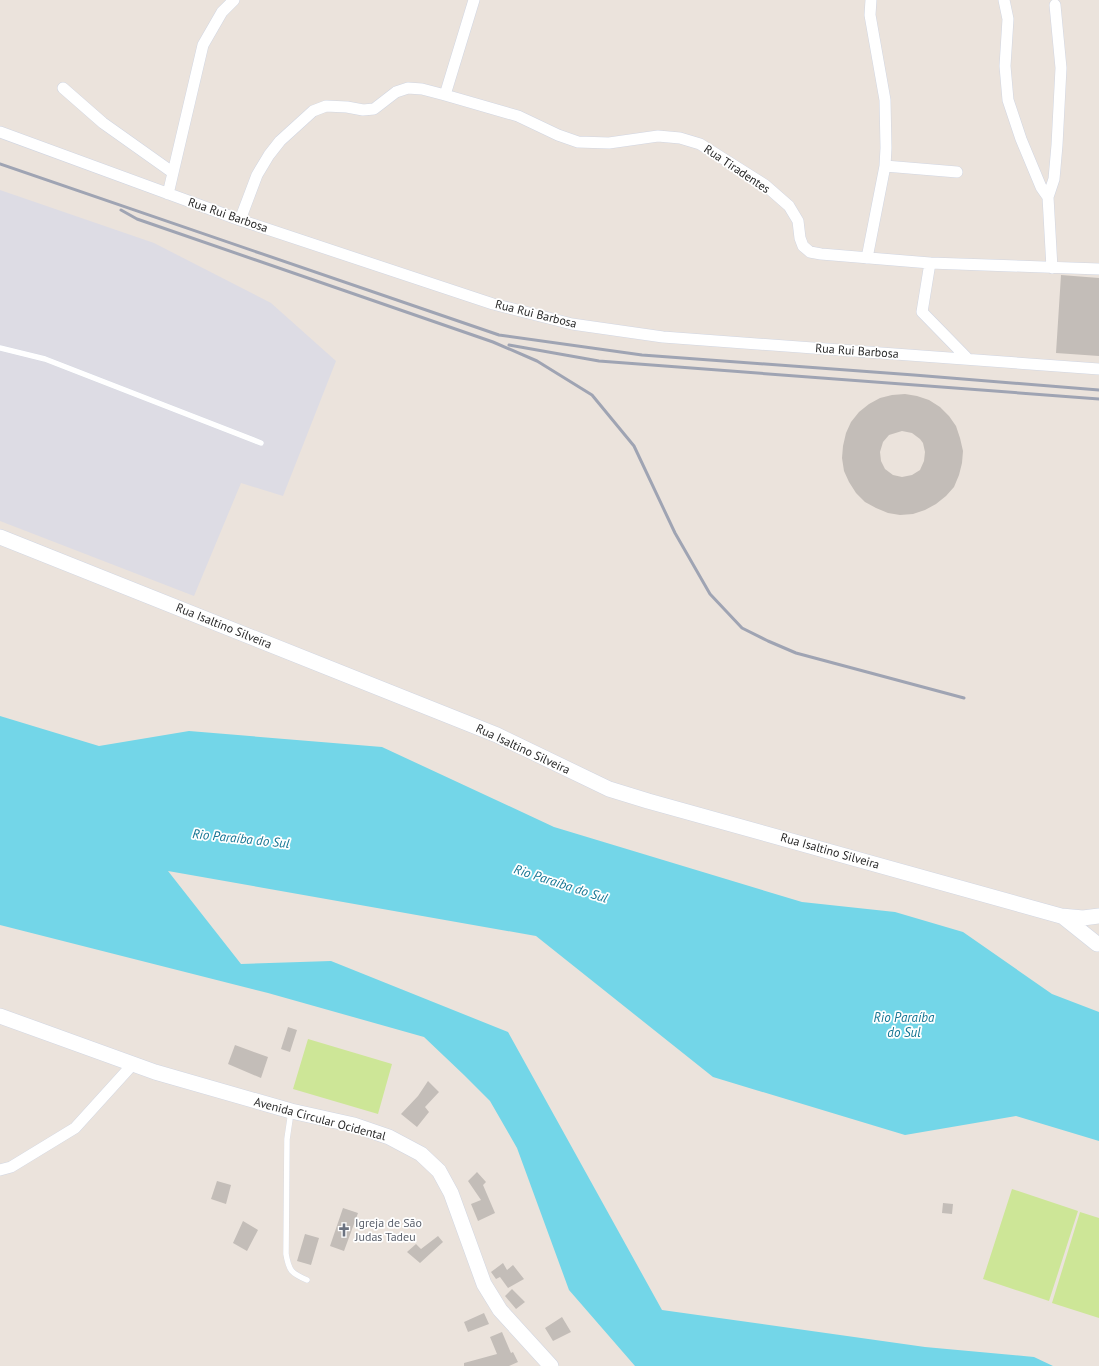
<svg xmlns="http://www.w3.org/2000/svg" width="1099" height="1366" font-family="'PT Sans',sans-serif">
	<rect width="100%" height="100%" fill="#ebe3dc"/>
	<path fill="#dddce4" d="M0 190 154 243 271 303 336 361 283 496 241 483 194 596 0 521Z"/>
	<path fill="#cde697" d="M308 1039 392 1064 378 1114 293 1089Z
		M1012 1189 1078 1211 1049 1301 983 1279Z
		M1080 1212 1099 1218V1318L1052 1303Z"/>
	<path fill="#73d6e8" d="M0 716 99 746 189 731 382 747 554 827 802 902 895 912 963 932 1052 994 1099 1012V1141L1016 1116 905 1135 713 1077 536 936 168 871 241 964 331 961 508 1032 662 1310 925 1347 1034 1357 1053 1366H635L569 1290 517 1148 490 1101 464 1075 424 1037 268 993 0 925Z"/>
	<path fill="#c3bdb8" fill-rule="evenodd" d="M1061 275 1099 278V356L1056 353Z
		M905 394 917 396 929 400 940 407 949 416 956 426 960 438 963 451 962 463 959 475 954 487 946 496 936 504 925 510 913 514 900 515 888 513 876 508 865 502 856 493 849 482 844 471 842 458 843 446 846 433 851 422 859 412 869 404 880 398 892 395ZM902 431 912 433 920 439 923 443 925 452 924 461 920 470 912 475 902 477 893 475 885 469 881 461 880 452 883 442 889 435Z
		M288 1027 297 1030 290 1052 281 1049Z
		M235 1045 268 1057 261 1078 228 1064Z
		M428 1081 439 1092 425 1107 429 1112 417 1127 401 1114 418 1096Z
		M477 1172 486 1182 483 1185 495 1213 478 1221 471 1204 481 1200 468 1181Z
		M217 1181 231 1185 226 1204 211 1199Z
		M943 1203 953 1204 952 1214 942 1213Z
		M343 1208 358 1213 344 1251 330 1246Z
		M243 1221 258 1230 247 1251 233 1243Z
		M305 1234 319 1238 311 1265 297 1261Z
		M438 1236 443 1242 420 1263 407 1252 416 1244 421 1249Z
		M503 1263 507 1270 513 1265 524 1279 508 1288 500 1277 496 1279 491 1272Z
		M512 1289 525 1302 516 1309 505 1296Z
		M484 1313 489 1324 468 1332 464 1322Z
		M562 1317 571 1332 553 1341 545 1328Z
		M502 1332 511 1353 513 1352 518 1362 509 1366H464V1363L497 1354 490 1337Z"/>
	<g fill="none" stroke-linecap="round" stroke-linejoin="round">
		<g stroke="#d1d6e2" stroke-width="6">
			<path id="lane" d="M0 348 45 359 261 443
				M291 1112 287 1139 286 1254C289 1271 291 1273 307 1280"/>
		</g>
		<g stroke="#d1d6e2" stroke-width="12">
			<path id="street" d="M1004 0 1008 19 1005 66 1008 100 1021 139 1041 187 1048 197 1052 268
				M63 88 103 123 172 172
				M445 95 474 0
				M0 132 240 220 493 304 572 324 663 337 1099 369
				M885 166 957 172
				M168 194 203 45 222 12 234 0
				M1048 197 1054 179 1057 145 1061 68 1055 5
				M240 220 257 175 269 155 280 141 313 111 326 106 347 107 363 110 374 109 396 92 408 88 422 89 445 95 518 116 558 135 578 142 609 143 658 136 680 138 700 144 765 185 789 206 798 221 800 238 803 246 810 252 821 254 930 263 1099 269
				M867 258 885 166 886 148 885 100 870 15 871 0
				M930 263 922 312 967 358
				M0 1170 11 1167 75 1128 133 1064"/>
		</g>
		<g stroke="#d1d6e2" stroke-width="16">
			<path id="secondary" d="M0 537 497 735 609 789 648 801 1061 916 1083 918 1099 916
				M1062 916 1097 944
				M0 1016 155 1072 291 1111 354 1125 389 1137 421 1154 439 1171 451 1193 484 1284 500 1310 551 1366"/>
		</g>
		<use href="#lane" stroke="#fff" stroke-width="5.5"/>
		<use href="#street" stroke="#fff" stroke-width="11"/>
		<use href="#secondary" stroke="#fff" stroke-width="15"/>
		<path stroke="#9fa4b3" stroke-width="3" d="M0 164 499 335 642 355 914 375 1099 390
			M121 210 137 219 493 342 537 361 592 395 634 446 675 533 710 594 742 628 768 641 796 653 964 698
			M509 345 599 361 1099 399"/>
	</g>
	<defs>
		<g id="church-bare" transform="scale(1.08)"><path d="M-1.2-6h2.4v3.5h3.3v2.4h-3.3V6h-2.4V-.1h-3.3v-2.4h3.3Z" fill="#6b7280" stroke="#fff" stroke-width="2.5" paint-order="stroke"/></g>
	</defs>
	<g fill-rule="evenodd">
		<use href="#church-bare" x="344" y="1230"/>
	</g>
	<g text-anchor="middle" stroke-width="3.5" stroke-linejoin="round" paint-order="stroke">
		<g font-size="12" fill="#292929" stroke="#fff">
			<text transform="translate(737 169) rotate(34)" y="4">Rua Tiradentes</text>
			<text transform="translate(228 215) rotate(19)" y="4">Rua Rui Barbosa</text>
			<text transform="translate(536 314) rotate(14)" y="4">Rua Rui Barbosa</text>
			<text transform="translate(857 351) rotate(4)" y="4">Rua Rui Barbosa</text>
			<text transform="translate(224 626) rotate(22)" y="4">Rua Isaltino Silveira</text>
			<text transform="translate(523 749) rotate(25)" y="4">Rua Isaltino Silveira</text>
			<text transform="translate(830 851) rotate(16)" y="4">Rua Isaltino Silveira</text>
			<text transform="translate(320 1119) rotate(15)" y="4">Avenida Circular Ocidental</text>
		</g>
		<g font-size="12" fill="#5b616d" stroke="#fff" text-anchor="start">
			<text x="355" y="1227">Igreja de São<tspan x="355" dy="14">Judas Tadeu</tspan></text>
		</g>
		<g font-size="13" font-style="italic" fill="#147593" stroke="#fff">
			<text transform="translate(241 838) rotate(6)" y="5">Rio Paraíba do Sul</text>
			<text transform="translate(561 883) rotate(18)" y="5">Rio Paraíba do Sul</text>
			<text x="904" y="1022">Rio Paraíba<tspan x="904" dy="15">do Sul</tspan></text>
		</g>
	</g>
</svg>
